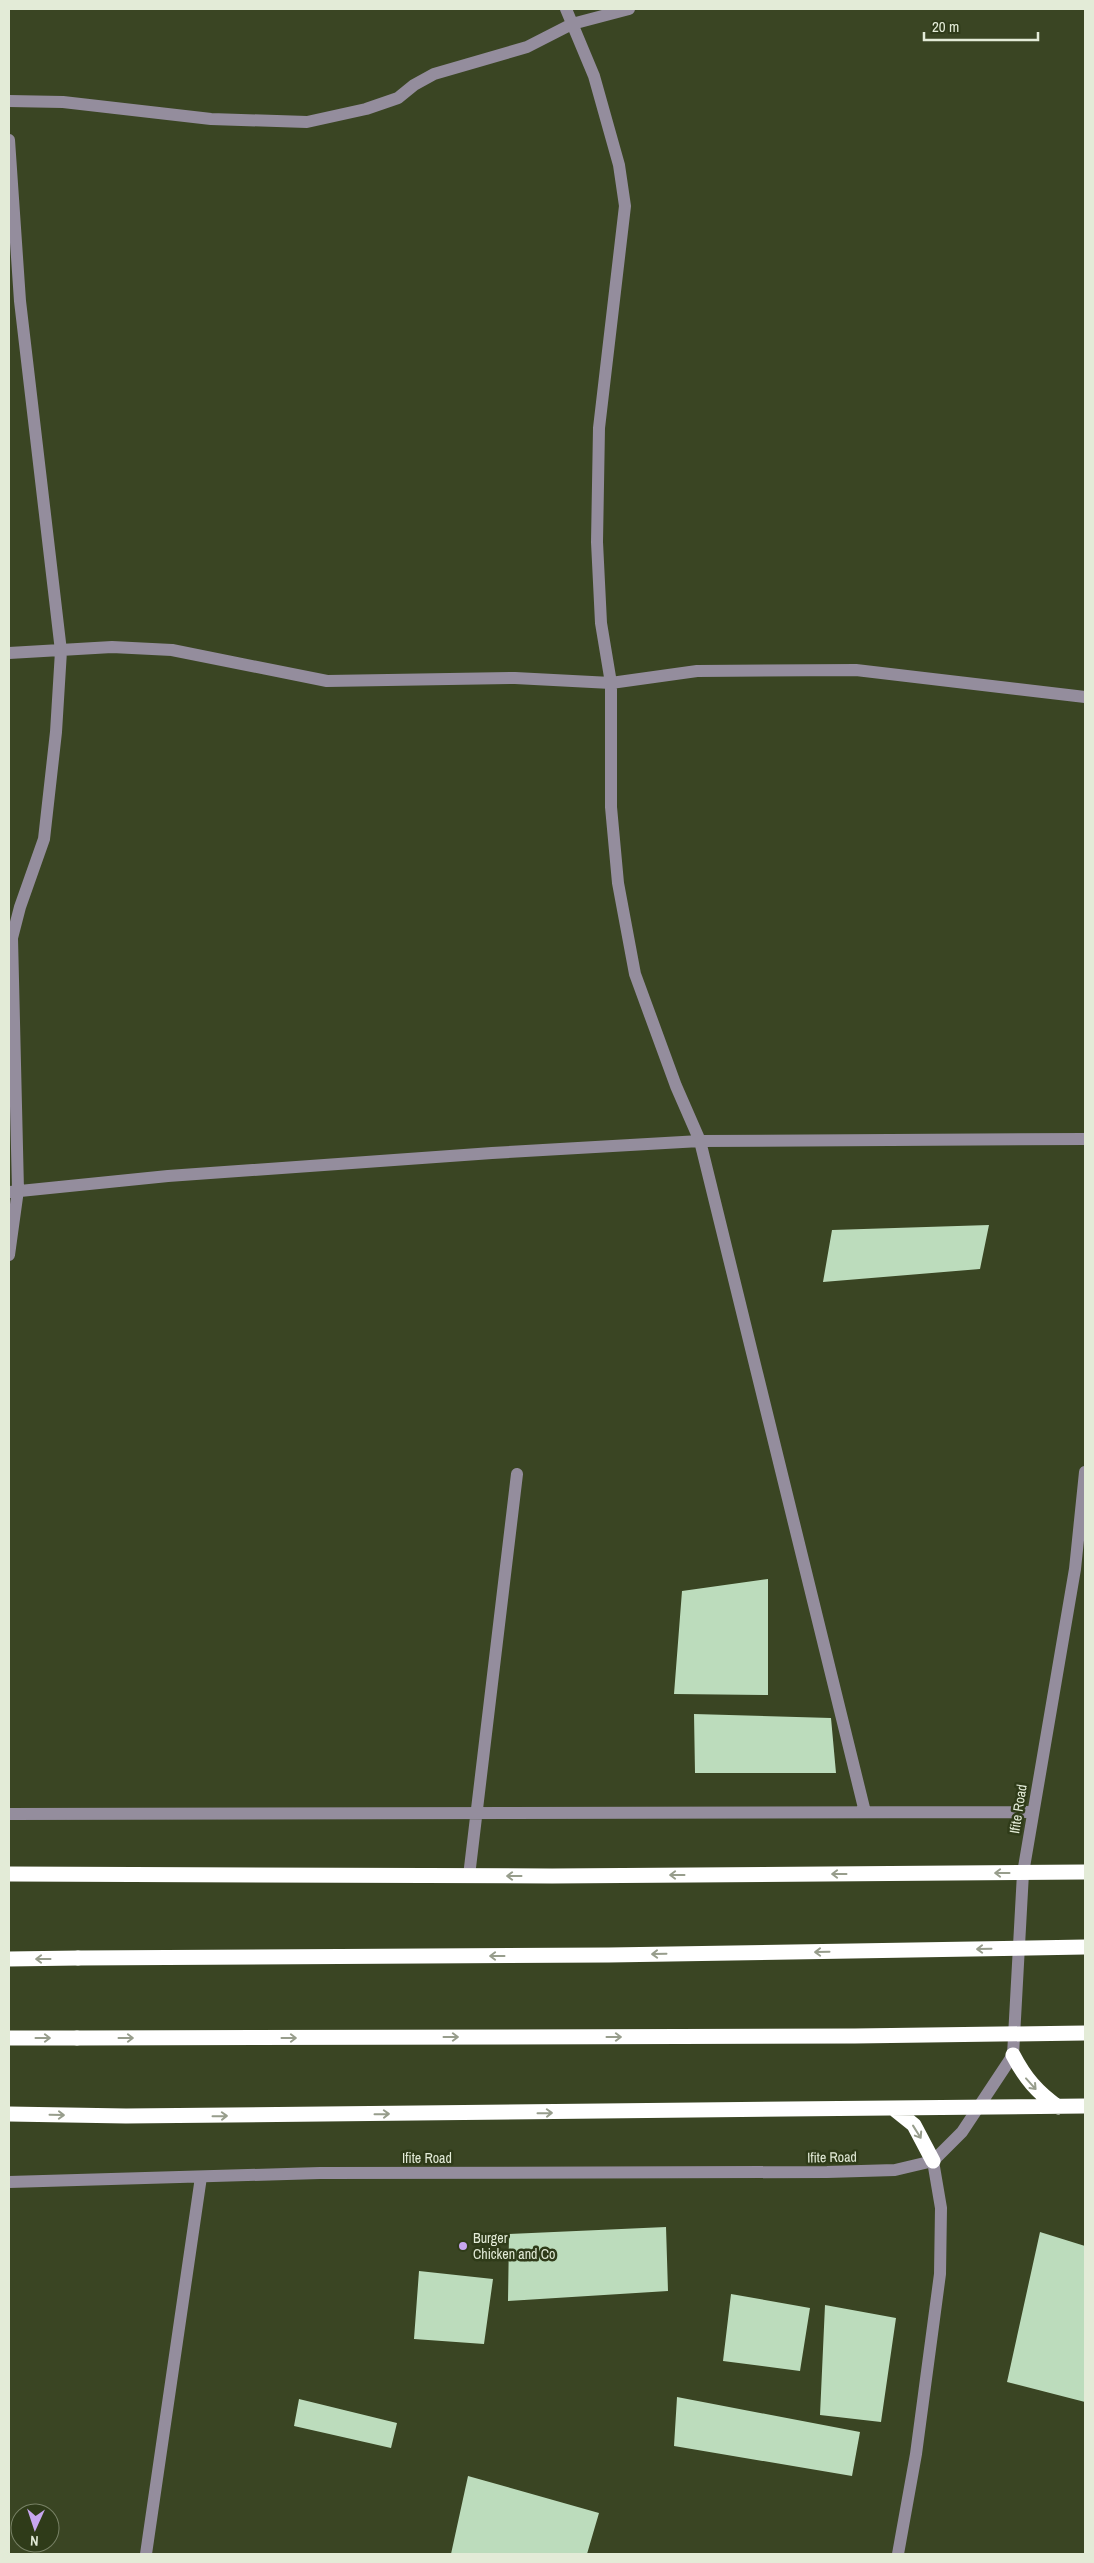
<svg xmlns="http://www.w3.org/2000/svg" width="1094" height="2563" font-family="'Archivo Narrow',sans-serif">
	<rect width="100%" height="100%" fill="#3a4523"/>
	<path fill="#bcdcbc" d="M989 1225 980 1269 823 1282 832 1230Z
		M768 1579V1695L674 1694 682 1591Z
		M694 1714 831 1718 836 1773H695Z
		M666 2227 668 2291 508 2301 509 2234Z
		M1040 2232 1085 2246V2402L1007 2382Z
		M419 2271 493 2279 484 2344 414 2339Z
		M731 2294 810 2308 800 2371 723 2361Z
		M825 2305 896 2318 881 2422 820 2415Z
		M677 2397 860 2432 852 2476 674 2446Z
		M299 2399 397 2423 391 2448 294 2426Z
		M468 2476 599 2513 587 2554H451Z"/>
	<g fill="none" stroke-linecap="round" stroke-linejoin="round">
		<path stroke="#948d9d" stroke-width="12" d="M566 9 594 76 619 165 625 206 599 428 597 542 601 623 611 683V807L618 883 635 974 676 1086 700 1141 865 1812
			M9 101 63 102 211 119 307 122 366 109 398 98 414 85 434 74 527 47 572 24 629 9
			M9 140 20 301 61 651 56 732 44 839 20 907 12 938 18 1190 9 1255
			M9 653 112 647 172 650 327 681 515 678 611 683 697 671 856 670 1085 697
			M10 1192 168 1176 492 1153 700 1141 1085 1139
			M9 1814 1033 1812
			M469 1876 517 1474
			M9 2182 320 2173 827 2172 895 2170 933 2161 962 2132 1013 2055 1023 1873 1075 1569 1085 1472
			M146 2554 201 2177
			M898 2554 916 2454 940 2274 941 2208 933 2161"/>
		<path stroke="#fff" stroke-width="15" d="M9 1874 552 1876 1085 1872
			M9 1959 78 1958
			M9 2038H77
			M1013 2055C1025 2078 1037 2092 1058 2107
			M894 2109 914 2125 933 2161
			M9 2114 126 2116 1085 2106"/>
		<path stroke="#fff" stroke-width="15" d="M78 1958 609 1955 1085 1947
			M77 2038 855 2036 1085 2033"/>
	</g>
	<defs><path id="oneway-shaft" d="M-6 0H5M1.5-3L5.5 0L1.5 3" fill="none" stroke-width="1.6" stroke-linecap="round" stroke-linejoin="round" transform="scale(1.25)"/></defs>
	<g stroke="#979d8c">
		<use href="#oneway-shaft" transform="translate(1002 1873) rotate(180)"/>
		<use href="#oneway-shaft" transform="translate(839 1874) rotate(180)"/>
		<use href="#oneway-shaft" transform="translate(677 1875) rotate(180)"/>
		<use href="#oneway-shaft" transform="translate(514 1876) rotate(-180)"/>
		<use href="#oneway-shaft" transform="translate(984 1949) rotate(179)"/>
		<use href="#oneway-shaft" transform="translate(822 1952) rotate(179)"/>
		<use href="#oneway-shaft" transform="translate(659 1954) rotate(179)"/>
		<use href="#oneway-shaft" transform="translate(497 1956) rotate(180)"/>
		<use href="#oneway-shaft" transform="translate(43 1959) rotate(180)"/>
		<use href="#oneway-shaft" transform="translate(451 2037)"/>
		<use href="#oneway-shaft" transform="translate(614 2037)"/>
		<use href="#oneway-shaft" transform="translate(43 2038)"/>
		<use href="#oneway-shaft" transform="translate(126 2038)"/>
		<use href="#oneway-shaft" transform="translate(289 2038)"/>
		<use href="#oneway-shaft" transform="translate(1031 2084) rotate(48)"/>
		<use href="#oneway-shaft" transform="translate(545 2113) rotate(-1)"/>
		<use href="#oneway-shaft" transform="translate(382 2114) rotate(-1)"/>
		<use href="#oneway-shaft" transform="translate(57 2115) rotate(1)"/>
		<use href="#oneway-shaft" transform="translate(220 2116) rotate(-1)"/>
		<use href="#oneway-shaft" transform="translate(917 2132) rotate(58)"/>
	</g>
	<circle fill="#c7a6ef" stroke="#2f3b19" stroke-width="2" cx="463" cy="2246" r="5"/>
	<g text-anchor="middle" stroke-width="5" stroke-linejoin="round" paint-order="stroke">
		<g font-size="14" fill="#e3ebd7" stroke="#2f3b19">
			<text transform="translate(1018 1809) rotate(-81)" y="5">Ifite Road</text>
			<text transform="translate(832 2157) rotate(-1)" y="5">Ifite Road</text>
			<text x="427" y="2163">Ifite Road</text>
		</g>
		<g font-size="14" fill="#e3ebd7" stroke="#2f3b19" text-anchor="start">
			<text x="473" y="2243">Burger<tspan x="473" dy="16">Chicken and Co</tspan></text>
		</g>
	</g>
	<rect width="1094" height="2563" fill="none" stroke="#e3ebd7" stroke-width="20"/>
	<g transform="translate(35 2528) rotate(183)"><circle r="24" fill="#2f3b19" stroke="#778165"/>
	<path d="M0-4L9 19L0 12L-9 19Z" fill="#c7a6ef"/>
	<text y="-8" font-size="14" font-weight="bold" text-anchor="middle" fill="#e3ebd7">N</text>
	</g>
	<path d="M924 32v8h114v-8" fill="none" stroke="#e3ebd7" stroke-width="2.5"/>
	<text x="932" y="32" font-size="15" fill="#e3ebd7" stroke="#2f3b19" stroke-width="4" paint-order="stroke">20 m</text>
</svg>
